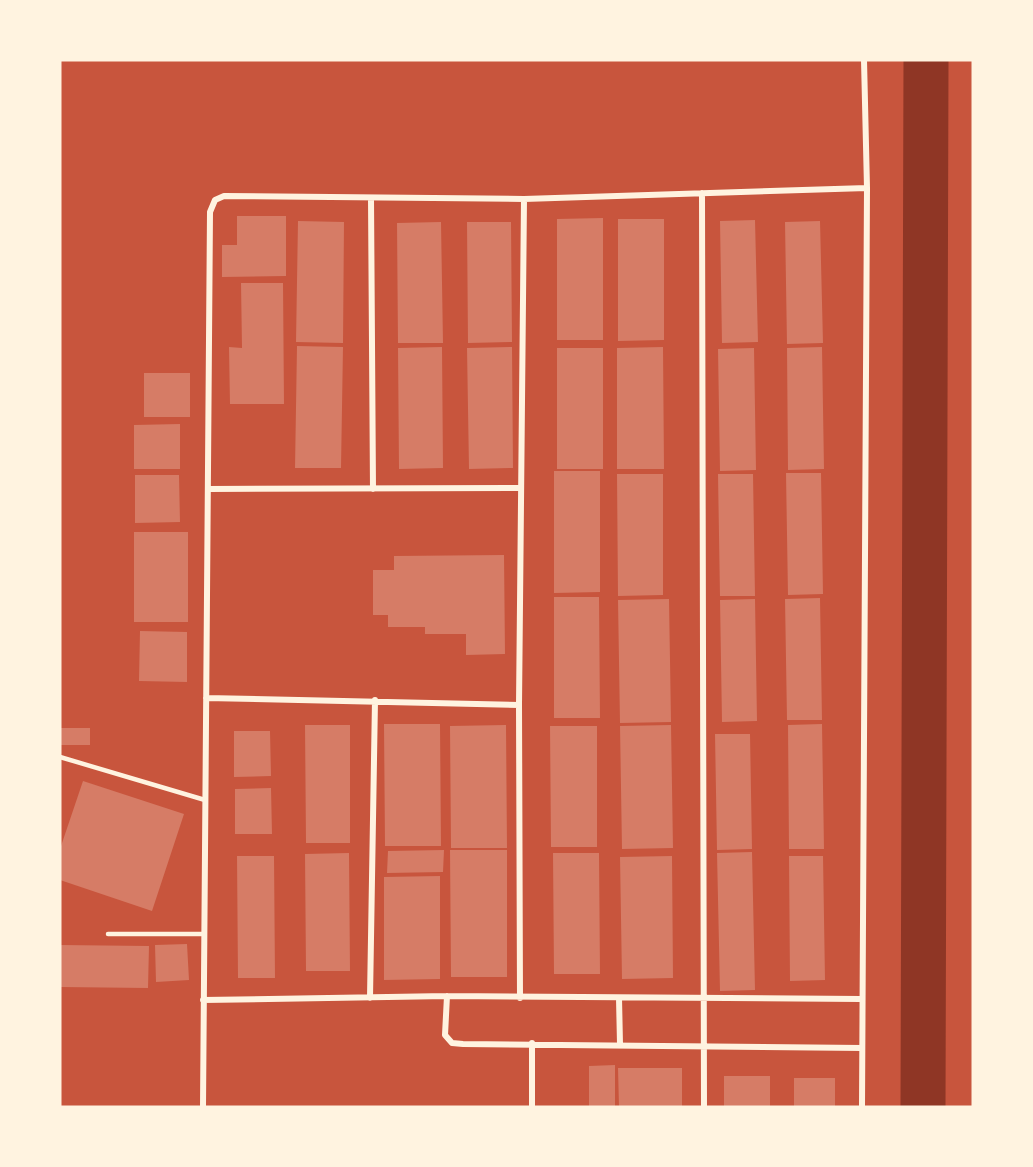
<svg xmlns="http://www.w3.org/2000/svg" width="1033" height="1167" font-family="Arial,sans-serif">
	<rect width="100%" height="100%" fill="#c8553d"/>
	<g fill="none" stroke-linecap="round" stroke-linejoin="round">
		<path stroke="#8f3625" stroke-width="45" d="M923 1107 926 60"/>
	</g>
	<path fill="#d67c66" d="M237 216H286V276L222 277V245H237Z
		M603 218V340H557V219Z
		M618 219H664V340L618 341Z
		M755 220 758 342 722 343 720 221Z
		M298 221 344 222 343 343 296 342Z
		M820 221 823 343 787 344 785 222Z
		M441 222 443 343H398L397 223Z
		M467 222H511L512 342 468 343Z
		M241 283H283L284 404H230L229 347 242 348Z
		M297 346 343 347 341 468H295Z
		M442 347 443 468 399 469 398 348Z
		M512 347 513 468 469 469 467 348Z
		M663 347 664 469H617V348Z
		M822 347 824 469 788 470 787 348Z
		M557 348H603V469H557Z
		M754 348 756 470 720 471 718 349Z
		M144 373H190V417H144Z
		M180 424V469H134V425Z
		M554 471H600V592L554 593Z
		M786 473H821L823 594 788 595Z
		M617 474H663V595L618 596Z
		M718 474H753L755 596H720Z
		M135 475H179L180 522 135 523Z
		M134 532H188V622H134Z
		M504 555 505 654 466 655V634H425V627H388V615H373V570H394V556Z
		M554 597H599L600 718H554Z
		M820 598 822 720H787L785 599Z
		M669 599 671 722 620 723 618 600Z
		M755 599 757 721 722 722 720 600Z
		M140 631 187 632V682L139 681Z
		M384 724H440L441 846H385Z
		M822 724 824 849H789L788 725Z
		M305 725H350V843H306Z
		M506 725 507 848H451L450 726Z
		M671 725 673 848 622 849 620 726Z
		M550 726H597V847H551Z
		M60 728H90V745H60Z
		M234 731H270L271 776 234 777Z
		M715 734H750L752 849 717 850Z
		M83 781 184 814 152 911 60 880V849Z
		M271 788 272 834H235V789Z
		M444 850 443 872 387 873 388 851Z
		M450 850H507V977H451Z
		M752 852 755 990 720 991 717 853Z
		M349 853 350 971H306L305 854Z
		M553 853H599L600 974H554Z
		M237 856H274L275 978H238Z
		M672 856 673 978 622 979 620 857Z
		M789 856H823L825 980 790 981Z
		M440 876V979L384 980V877Z
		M187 944 189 980 156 982 155 945Z
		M60 945 149 946 148 988 60 987Z
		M615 1065V1107H589V1066Z
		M618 1068H682V1107H619Z
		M724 1076H770V1107H724Z
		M794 1078H835V1107H794Z"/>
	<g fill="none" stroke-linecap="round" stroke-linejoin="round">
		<path stroke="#fff3e0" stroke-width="4.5" d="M60 757 205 800
			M108 934H204"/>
		<path stroke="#fff3e0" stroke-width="6" d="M702 193 704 1107
			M371 198 373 489
			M208 489 521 488
			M206 698 519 705
			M447 996 445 1035 452 1043 463 1044 862 1048
			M370 998 375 700
			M520 998 519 705 524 199
			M619 998 620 1044
			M203 1000 447 996 861 999
			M203 1107 210 212 215 200 224 196 524 199 867 188
			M532 1107V1043
			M862 1107 867 188 864 60"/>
	</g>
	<rect width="1033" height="1167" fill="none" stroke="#fff3e0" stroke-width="123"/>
</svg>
